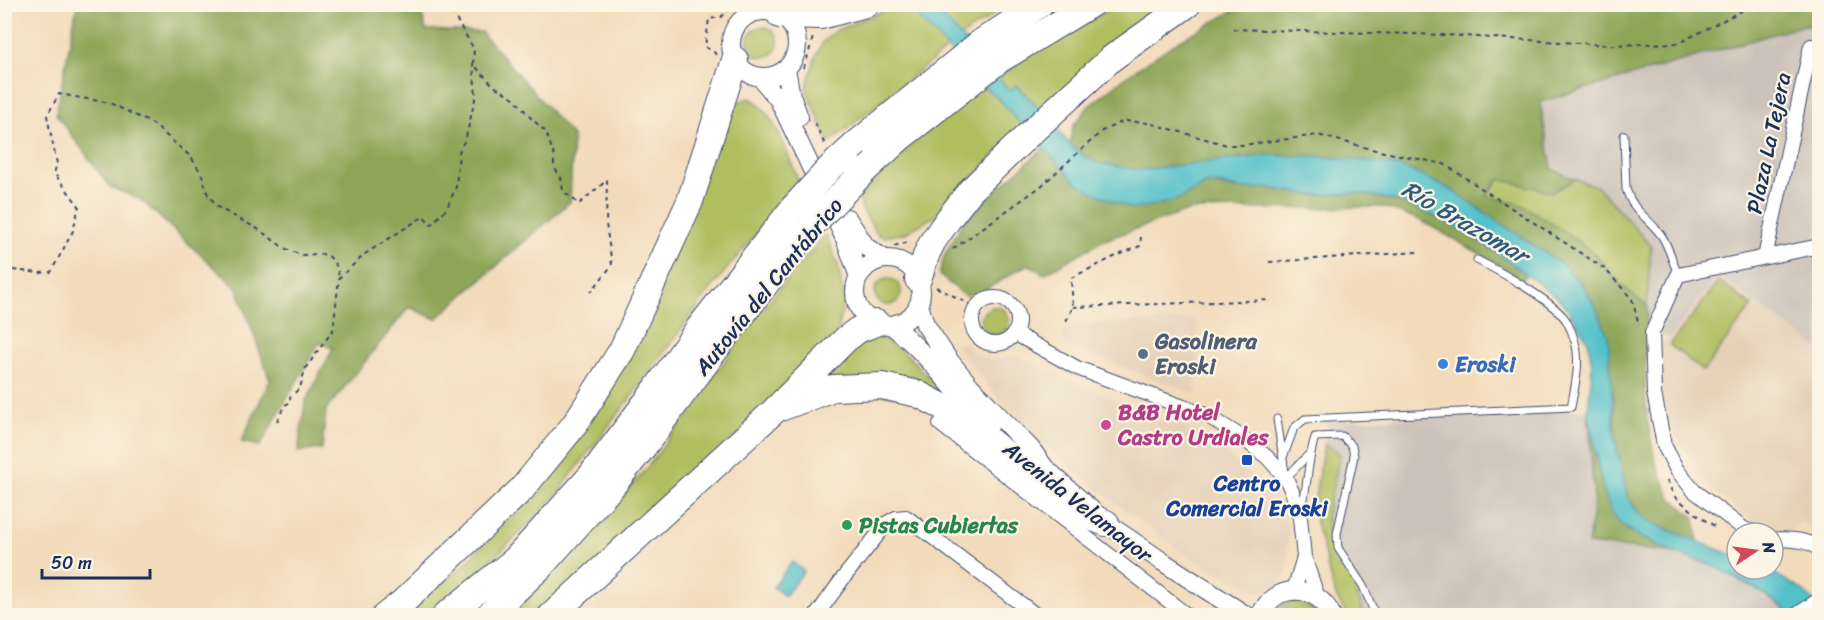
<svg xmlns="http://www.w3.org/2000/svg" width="1824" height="620" font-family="Sriracha,sans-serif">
	<rect width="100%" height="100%" fill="#fcf5e5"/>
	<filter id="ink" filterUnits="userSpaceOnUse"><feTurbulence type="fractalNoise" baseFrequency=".0167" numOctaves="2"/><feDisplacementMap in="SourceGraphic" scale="12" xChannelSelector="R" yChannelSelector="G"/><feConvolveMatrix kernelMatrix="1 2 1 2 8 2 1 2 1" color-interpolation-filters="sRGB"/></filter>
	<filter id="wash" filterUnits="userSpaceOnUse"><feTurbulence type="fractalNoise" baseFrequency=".008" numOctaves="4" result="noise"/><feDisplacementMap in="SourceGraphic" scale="24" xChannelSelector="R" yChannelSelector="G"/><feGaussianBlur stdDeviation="1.35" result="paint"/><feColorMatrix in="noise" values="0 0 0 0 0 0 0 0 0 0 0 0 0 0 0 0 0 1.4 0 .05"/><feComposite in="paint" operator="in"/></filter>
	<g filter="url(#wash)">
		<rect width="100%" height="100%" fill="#f2dbbb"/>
		<path fill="#e5d0b7" d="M1717 275 1819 349V536L1801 520 1789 534 1759 525 1709 487 1666 420 1661 389V346L1670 337Z
			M1196 319 1198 363 1195 364 1196 394 1064 345 1063 339V332L1065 328 1070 325Z
			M965 342 974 354 993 360 1014 355 1162 421 1195 430 1222 445 1227 453 1260 485 1270 487 1281 507 1289 532 1286 574 1275 586 1262 593 1217 572 1179 550 1125 510 1060 460 1019 420 982 379 955 345Z"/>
		<path fill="#ccc2b9" d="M1805 25 1819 28V349L1718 275 1670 337 1652 333 1646 329 1651 246 1598 187 1552 169 1539 102Z
			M1588 410 1594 500 1588 544 1671 552 1712 565 1761 592 1793 615H1364L1353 582 1331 544 1326 517 1340 455 1330 446 1324 445 1328 421Z"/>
		<path fill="#b0be61" stroke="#667660" stroke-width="1.5" d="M897 5H907L948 48 829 143 806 89 815 58 823 42 835 31Z
			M932 5H1008L960 37Z
			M1118 5H1171L1041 110 1016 85 1010 91 997 77 1044 46Z
			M748 42a15 15 0 1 1 30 0a15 15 0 1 1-30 0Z
			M984 87 1000 100 1022 126 937 215 905 233 884 237 878 235 862 209 859 197C896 156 939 119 984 87Z
			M750 98C776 113 787 155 799 182L713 286 639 386 557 494 514 539 455 592 422 615 398 616 464 565 549 470 734 103Z
			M1499 179 1552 192 1575 179 1598 187 1651 246 1647 306 1621 285 1595 254 1486 197Z
			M826 234 838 265 844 301 837 332 796 380 543 615 510 616 520 607 580 545 647 468 764 307Z
			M875 292a13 13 0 1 1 26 0a13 13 0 1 1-26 0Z
			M1719 281 1752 306 1703 371 1670 345Z
			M981 321a14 14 0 1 1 28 0a14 14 0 1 1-28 0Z
			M874 337C901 339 931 382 949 401L809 388 860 342Z
			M1324 445 1336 450 1340 455 1326 517 1331 544 1353 582 1364 615H1348C1331 594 1330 576 1324 551 1321 538 1315 527 1315 514 1314 491 1320 467 1324 445Z
			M1297 602 1313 609 1319 615H1272C1278 606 1287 603 1297 602Z"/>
		<path fill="#8ca557" stroke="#546a5a" stroke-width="1.5" d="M114 5H419L426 30 481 32 573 137 570 202 436 319 409 307 326 410 322 449 298 452 305 403 333 348 319 343 260 446 241 442 270 380 237 288 141 200 110 187 56 114 77 5H96L95 9Z
			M1244 5H1819V28L1805 25 1540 102 1552 169 1575 179 1552 192 1499 179 1486 196 1522 205 1567 233 1595 254 1621 285 1647 306 1645 390 1647 417 1655 460 1670 497 1695 518 1698 542 1654 524 1639 514 1627 496 1615 439 1614 397 1582 284 1563 265 1448 188 1402 168 1327 157 1270 155 1157 169 1138 170 1121 168 1098 163 1084 156 1070 145 1073 126 1089 106 1128 75 1177 42Z
			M1044 148 1077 183 1113 201 1181 198 1208 183 1229 188 1244 189 1268 188 1313 195 1357 193 1398 201 1452 224 1495 251 1526 274 1522 281 1491 260 1420 220 1384 207 1191 210 1104 240 1044 274 1028 264 985 290 965 296 939 275 944 256 965 218Z
			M1588 410C1594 441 1600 509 1625 528 1638 538 1656 544 1671 552L1588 544 1594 500Z"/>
		<path fill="#53c1c9" stroke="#377894" stroke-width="1.5" d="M907 5H932L1010 91 1016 85 1041 110 1070 145 1084 156 1098 163 1138 170 1270 155 1327 157 1367 161 1402 167 1448 188 1563 265 1582 284 1596 308 1608 336 1615 439 1623 476 1627 496 1639 514 1654 524 1737 557V569H1767L1802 590 1819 606V615H1793L1761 592 1712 565 1671 552 1634 533 1624 527 1616 519 1610 509 1602 485 1588 410 1592 367 1588 341 1570 312 1559 299 1495 251 1452 224 1398 201 1384 198 1357 193 1313 195 1268 188 1244 189 1208 183 1181 198 1161 204 1132 209 1095 193 1077 183 1022 126 1000 100 984 87Z
			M792 562 804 571 785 596 773 587Z"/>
	</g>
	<g filter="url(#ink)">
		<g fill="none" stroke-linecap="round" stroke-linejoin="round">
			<g stroke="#3b496c" stroke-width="9">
				<path id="service" d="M1624 135 1626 189C1633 212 1648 217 1661 235 1669 246 1673 263 1678 275
					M1277 419 1285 473
					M1284 455 1294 428 1305 419 1571 407C1575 387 1581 361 1575 342 1573 334 1570 327 1566 320 1550 299 1501 272 1477 260
					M1286 478 1310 453
					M1301 512C1308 487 1307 462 1315 437L1342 436 1352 446 1354 456 1337 534 1338 548 1363 586 1376 616"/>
			</g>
			<g stroke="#3b496c" stroke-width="16">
				<path id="minor" d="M1765 257 1811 46 1820 48
					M972 321a23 23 0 1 1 46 0a23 23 0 1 1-46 0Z
					M1014 333 1077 368 1208 416 1240 436 1267 457 1286 478 1293 494 1300 518 1304 557 1318 598
					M940 424 1188 616
					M1756 533 1744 529 1694 491 1677 470 1664 445 1654 393 1652 333 1678 275 1820 246
					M1773 539C1788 540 1810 538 1820 551
					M1294 590 1304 557
					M816 616 844 577 887 523 896 518 906 517 1037 616
					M1795 616 1820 599"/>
			</g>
			<g stroke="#3b496c" stroke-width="20">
				<path id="tertiary" d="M731 44a33 33 0 1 1 66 0a33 33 0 1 1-66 0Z
					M786 69 791 96 799 117
					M760 77 779 100 846 241 859 277
					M847 218 866 247 885 259
					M855 292a33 33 0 1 1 66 0a33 33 0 1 1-66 0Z
					M919 305 925 324 948 359 971 387 1031 449 1045 468 1106 523 1163 562 1247 616
					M891 325C929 354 955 394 989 427
					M1260 616C1274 582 1318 583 1332 616"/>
			</g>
			<g stroke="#3b496c" stroke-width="28">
				<path id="motorway" d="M780 15 821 16 866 4
					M856 144 980 43 1040 4
					M864 171 901 137 999 60 1091 4
					M918 279 927 253 933 241 949 218 971 190 1027 136 1112 58 1188 4
					M783 407 833 388 882 386 918 394 947 409 968 423 1074 511 1106 523
					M385 616 403 602 522 489 575 424 622 350 690 201 735 60
					M445 616 515 560 590 477 657 388 699 328 794 207
					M488 616 540 567 613 485 644 446 730 330 809 228
					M551 616 774 411 846 339 858 330 876 323"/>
			</g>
			<path stroke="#3b496c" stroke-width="2" stroke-dasharray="4.5 4.5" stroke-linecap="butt" d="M447 4 474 49 473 64 494 86 514 98 530 117 546 132 554 155V167L561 178 563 191 579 204 607 180 606 224 612 265 591 292
				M1233 29 1445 35 1611 45 1679 43 1755 4
				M716 55 714 52 705 47 709 19 721 17 728 11V4
				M803 68 806 63 813 37
				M815 123 825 145
				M4 235V248
				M894 246 909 242
				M953 249 1040 187 1102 131 1124 121 1149 123 1227 145H1242L1318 135 1379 151 1444 164 1605 269 1632 299 1639 325
				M1269 262 1418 252
				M4 269 40 273 51 272 73 231 79 206 54 173 57 164 47 116 59 94 110 103 153 124 191 157 202 175 208 195 219 208 258 229 284 248 301 255 322 254 330 257 337 267 339 278
				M846 286 848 306 847 313
				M936 287 977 308
				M1073 307 1271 300
				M1066 321 1073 307 1071 278 1114 257 1140 246 1141 237
				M277 421 285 405 291 402 290 397 300 388 305 369 333 330 339 278 365 254 424 216 431 225 447 208 456 187 459 152 466 137 476 95 473 64
				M1667 480 1674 496 1700 517 1716 527
				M1814 586 1817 579 1816 563"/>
			<use href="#service" stroke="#fff" stroke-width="7"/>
			<use href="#minor" stroke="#fff" stroke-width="14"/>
			<use href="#tertiary" stroke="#fff" stroke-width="18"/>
			<use href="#motorway" stroke="#fff" stroke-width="26"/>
			<g stroke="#3b496c" stroke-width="28" stroke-linecap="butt">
				<path id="motorway-bridge" d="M794 207 830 168 856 144
					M809 228 864 171"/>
			</g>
			<use href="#motorway-bridge" stroke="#fff" stroke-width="26"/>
		</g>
	</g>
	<circle fill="#5c6f8a" stroke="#fcf5e5" stroke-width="2" cx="1143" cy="354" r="6"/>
	<circle fill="#3f7fe0" stroke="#fcf5e5" stroke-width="2" cx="1443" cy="364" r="6"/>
	<circle fill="#d1479c" stroke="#fcf5e5" stroke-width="2" cx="1106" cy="425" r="6"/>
	<rect fill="#1a4fb4" stroke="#fcf5e5" stroke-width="2" x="1241" y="454" width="12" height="12" rx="3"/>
	<circle fill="#2e9e5b" stroke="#fcf5e5" stroke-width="2" cx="847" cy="525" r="6"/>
	<g text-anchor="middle" stroke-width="4.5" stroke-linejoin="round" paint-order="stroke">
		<g font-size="22" fill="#1b2f5e" stroke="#fcf5e5">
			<text transform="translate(1768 143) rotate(-78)" y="8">Plaza La Tejera</text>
			<text transform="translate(768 286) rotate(-51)" y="8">Autovía del Cantábrico</text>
			<text transform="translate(1078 501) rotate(38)" y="8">Avenida Velamayor</text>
		</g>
		<g font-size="22" font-weight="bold" fill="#4e5e75" stroke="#fcf5e5" text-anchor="start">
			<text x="1155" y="349">Gasolinera<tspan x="1155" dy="25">Eroski</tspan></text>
		</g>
		<g font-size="22" font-weight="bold" fill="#366cbe" stroke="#fcf5e5" text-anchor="start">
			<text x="1455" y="372">Eroski</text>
		</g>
		<g font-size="22" font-weight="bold" fill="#b23c85" stroke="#fcf5e5" text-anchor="start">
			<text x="1118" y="420">B&amp;B Hotel<tspan x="1118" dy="25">Castro Urdiales</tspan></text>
		</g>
		<g font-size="22" font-weight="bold" fill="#164399" stroke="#fcf5e5">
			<text x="1247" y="491">Centro<tspan x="1247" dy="25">Comercial Eroski</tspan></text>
		</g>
		<g font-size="22" font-weight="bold" fill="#27864d" stroke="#fcf5e5" text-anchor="start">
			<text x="859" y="533">Pistas Cubiertas</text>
		</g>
		<g font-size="24" font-style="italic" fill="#2c5b7e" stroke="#fcf5e5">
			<text transform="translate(1465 222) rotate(30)" y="8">Río Brazomar</text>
		</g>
	</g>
	<rect width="1824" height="620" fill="none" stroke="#fcf5e5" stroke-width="24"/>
	<g transform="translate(1755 551) rotate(77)"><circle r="28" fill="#fcf5e5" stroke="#a2a6af" stroke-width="1.5"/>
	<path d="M0-4.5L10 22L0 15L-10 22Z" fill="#d1495b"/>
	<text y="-9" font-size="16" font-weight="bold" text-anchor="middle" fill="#1b2f5e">N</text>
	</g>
	<path d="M42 569v9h108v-9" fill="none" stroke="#1b2f5e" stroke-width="3"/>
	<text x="51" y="569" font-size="18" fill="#1b2f5e" stroke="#fcf5e5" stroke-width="4.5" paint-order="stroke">50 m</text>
</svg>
